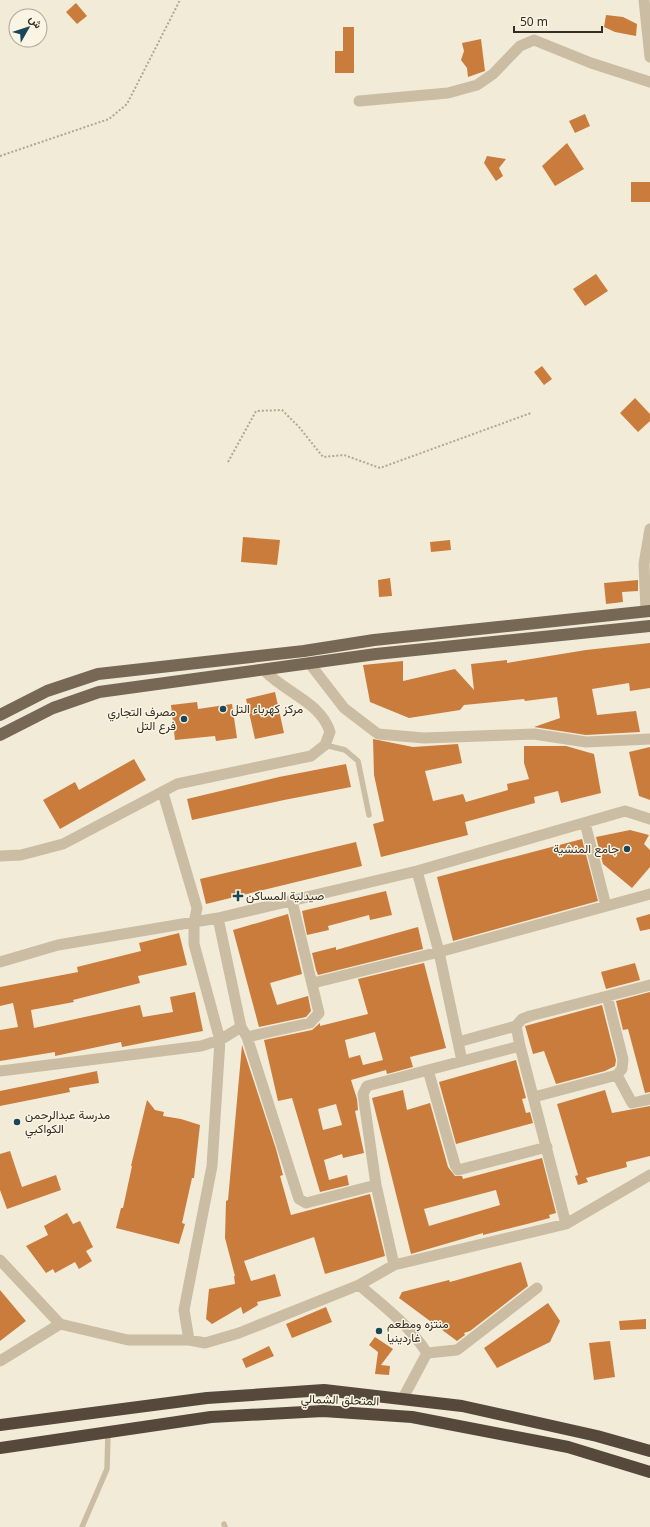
<svg xmlns="http://www.w3.org/2000/svg" width="650" height="1527" font-family="'Noto Sans',Vazirmatn,sans-serif">
	<rect width="100%" height="100%" fill="#f2ebd7"/>
	<path fill="#ca7c3d" fill-rule="evenodd" d="M76 3 87 16 77 24 66 12Z
		M606 15 623 17 637 24 636 36 615 32 604 27Z
		M343 27H354V73H335V51H343Z
		M481 39 485 71 468 77 467 68 461 60 464 51 462 43Z
		M585 114 590 126 575 133 569 121Z
		M567 143 584 169 555 186 542 166Z
		M487 156 506 159 499 168 503 176 496 181 484 163Z
		M631 182H650V202H631Z
		M596 274 608 291 585 306 573 289Z
		M542 366 552 379 544 385 534 372Z
		M635 398 650 414V421L638 432 620 413Z
		M243 537 280 540 277 565 241 562Z
		M450 540 451 550 431 552 430 542Z
		M390 578 392 596 379 597 378 580Z
		M638 580V591L622 592 623 602 606 604 604 583Z
		M650 643V688L630 691 629 683 592 689 597 715 636 711 640 732 586 735 534 727 560 718 557 697 525 701 524 699 464 705 460 710 409 718 370 702 363 665 403 661V681L455 669 474 690 471 664 507 660V663L586 650Z
		M275 692 284 733 255 739 246 699Z
		M197 702 198 709 232 704 237 738 216 741 215 736 175 740 171 705Z
		M373 739 413 747 458 744 462 763 425 771 433 801 463 794 466 802 508 790 507 784 529 779 524 763V746H566L594 754 601 793 561 803 558 791 534 797 535 803 465 822 468 835 381 857 373 824 384 821 374 775Z
		M650 747V800L639 796 629 752Z
		M134 759 146 780 60 829 43 800 75 782 79 790Z
		M346 764 351 787 284 800 192 820 187 799 279 777Z
		M630 830 649 835 644 844 650 850V867L632 888 603 864 596 837Z
		M582 839 598 901 453 941 437 877Z
		M356 842 362 866 206 904 200 879Z
		M386 891 392 915 370 920 369 915 328 926 329 930 307 935 302 911Z
		M288 914 302 974 270 983 277 1005 308 996 311 1011 306 1017 259 1027 233 930Z
		M650 914V929L640 931 636 918Z
		M418 927 423 949 318 975 316 970 312 953 336 947V950Z
		M179 933 187 965 138 976 140 983 73 1000 74 1002 31 1010 34 1028 140 1005 143 1017 173 1012 170 997 195 992 203 1031 122 1047 121 1042 55 1056V1052L0 1061V1030L18 1027 13 1003 0 1006V987L78 972 77 967 141 951 139 943Z
		M424 963 446 1048 410 1057 413 1067 387 1074 386 1070 351 1080 357 1099 358 1110 355 1111 364 1153 343 1158 342 1154 324 1160 329 1180 347 1175 349 1185 320 1192 292 1098 278 1101 264 1040 312 1030 320 1023V1026L368 1014 358 979ZM375 1032 383 1060 363 1065 360 1055 349 1058 345 1040ZM336 1104 342 1125 323 1130 318 1109Z
		M635 963 640 980 606 989 601 972Z
		M650 992V1092L645 1093 628 1029 623 1030 616 1001Z
		M602 1005 616 1060 615 1066 605 1071 556 1084 544 1051 533 1054 525 1026Z
		M242 1045 276 1149 283 1175 280 1176 291 1215 370 1194 385 1256 325 1274 314 1237 244 1261 251 1281 275 1274 281 1296 257 1302 258 1305 243 1314 241 1307 212 1324 206 1319 209 1289 235 1284 234 1276H235L225 1238 226 1201 228 1200Z
		M516 1060 526 1098 522 1099 526 1113 530 1112 533 1123 456 1144 439 1082Z
		M97 1071 99 1083 69 1088 70 1092 0 1106V1091Z
		M403 1090 407 1110 430 1103 448 1167 455 1176H462L463 1179 542 1158 556 1213 549 1215 550 1218 527 1224 483 1235V1233L411 1254 372 1098ZM496 1190 500 1205 429 1226 424 1209Z
		M605 1090 612 1113 650 1106V1156L626 1162 627 1167 586 1178 588 1182 578 1185 575 1176 578 1175 557 1104Z
		M147 1100 155 1110 164 1112 163 1116 181 1119 200 1125 194 1178H192L182 1223 185 1224 179 1244 116 1228 121 1208H123L132 1166H131Z
		M10 1151 22 1187 56 1175 61 1190 7 1209 0 1190V1154Z
		M67 1213 73 1224 80 1221 93 1247 86 1251 92 1261 79 1269 75 1262 55 1273 53 1269 46 1273 26 1246 48 1235 44 1226Z
		M521 1262 528 1286 470 1331 464 1333 465 1335 457 1341 399 1298 402 1292 449 1280 450 1282Z
		M0 1290 26 1321 0 1341Z
		M548 1303 560 1321 550 1342 497 1368 484 1348Z
		M326 1307 332 1322 292 1338 286 1324Z
		M646 1319V1329L620 1330 619 1321Z
		M375 1337 393 1349 381 1365 390 1366 389 1375 375 1374 378 1352 369 1345Z
		M610 1341 615 1377 594 1380 589 1343Z
		M269 1346 274 1356 246 1368 242 1359Z"/>
	<g fill="none" stroke-linecap="round" stroke-linejoin="round">
		<path stroke="#b5a78d" stroke-width="2" stroke-dasharray="2 2" stroke-linecap="butt" d="M0 156 109 119 127 104 180 0
			M228 462 256 411 282 410 299 427 323 457 344 455 380 468 531 413"/>
		<path stroke="#cabda3" stroke-width="5.5" d="M325 745 345 750 358 761 369 815
			M224 1524 225 1527
			M82 1527 107 1469 108 1433"/>
		<path stroke="#cabda3" stroke-width="11" d="M644 0 650 57
			M359 101 448 93 477 85 493 74 520 46 534 40 591 63 650 82
			M646 611 644 564 650 529
			M310 664 344 708 378 734 424 738 534 734 586 742 650 739
			M163 793 197 908 194 923V944L220 1040 212 1166 184 1310 189 1340
			M585 823 606 906
			M0 856 21 855 63 844 177 784 311 756 325 745 330 732C321 702 285 693 264 670
			M417 871 439 952 462 1061
			M218 918 241 1027 247 1037 299 1199 306 1203 376 1185
			M0 962 58 945 218 918 417 871 625 811 650 819
			M313 983 439 952 650 894
			M516 1026 520 1046
			M247 1037 310 1023 319 1013 292 901
			M458 1042 516 1026 522 1019 530 1016 650 985
			M428 1070 455 1165 458 1170 547 1147
			M0 1071 201 1046 220 1040 241 1027
			M617 1075 632 1103 650 1099
			M534 1097 617 1075 622 1069 623 1059 607 996
			M0 1260 60 1324
			M394 1265 376 1185 363 1094 367 1086 520 1046 566 1224
			M359 1285C384 1306 409 1325 427 1353L403 1398
			M427 1353 457 1350 537 1288
			M0 1361 60 1324 128 1340H189L205 1343 239 1333 359 1285 394 1265 566 1224 650 1175"/>
		<path stroke="#776856" stroke-width="12" d="M0 715 47 691 98 674 304 651 374 640 650 611
			M0 735 53 708 99 692 376 654 650 626"/>
		<path stroke="#56493c" stroke-width="12" d="M0 1425 207 1398 324 1390 462 1406 597 1436 650 1451
			M0 1448 211 1417 323 1411 412 1417 568 1447 650 1472"/>
	</g>
	<g fill="#1a4657" stroke="#f9f4e3" stroke-width="1.5">
		<circle cx="223" cy="709" r="4"/>
		<circle cx="184" cy="719" r="4"/>
		<circle cx="627" cy="849" r="4"/>
		<path d="M236 890h4v4h4v4h-4v4h-4v-4h-4v-4h4z"/>
		<circle cx="17" cy="1122" r="4"/>
		<circle cx="379" cy="1331" r="4"/>
	</g>
	<g text-anchor="middle" stroke-width="3" stroke-linejoin="round" paint-order="stroke">
		<g font-size="12" fill="#342d25" stroke="#f9f4e3" text-anchor="start">
			<text x="231" y="713">مركز كهرباء التل</text>
			<text x="176" y="716" text-anchor="end">مصرف التجاري<tspan x="176" dy="14">فرع التل</tspan></text>
			<text x="619" y="853" text-anchor="end">جامع المنشية</text>
			<text x="246" y="900">صيدلية المساكن</text>
			<text x="25" y="1119">مدرسة عبدالرحمن<tspan x="25" dy="14">الكواكبي</tspan></text>
			<text x="387" y="1328">منتزه ومطعم<tspan x="387" dy="14">غاردينيا</tspan></text>
		</g>
		<g font-size="12" fill="#342d25" stroke="#f9f4e3">
			<text transform="translate(340 1400) rotate(2)" y="4">المتحلق الشمالي</text>
		</g>
	</g>
	<g transform="translate(28 28) rotate(51)"><circle r="19" fill="#f9f4e3" stroke="#aaa497"/>
	<path d="M0-3L7 15L0 10L-7 15Z" fill="#1a4657"/>
	<text y="-6" font-size="11" font-weight="bold" text-anchor="middle" fill="#342d25">ش</text>
	</g>
	<path d="M514 26v6h88v-6" fill="none" stroke="#342d25" stroke-width="2"/>
	<text x="520" y="26" font-size="12" fill="#342d25" stroke="#f9f4e3" stroke-width="3" paint-order="stroke">50 m</text>
</svg>
